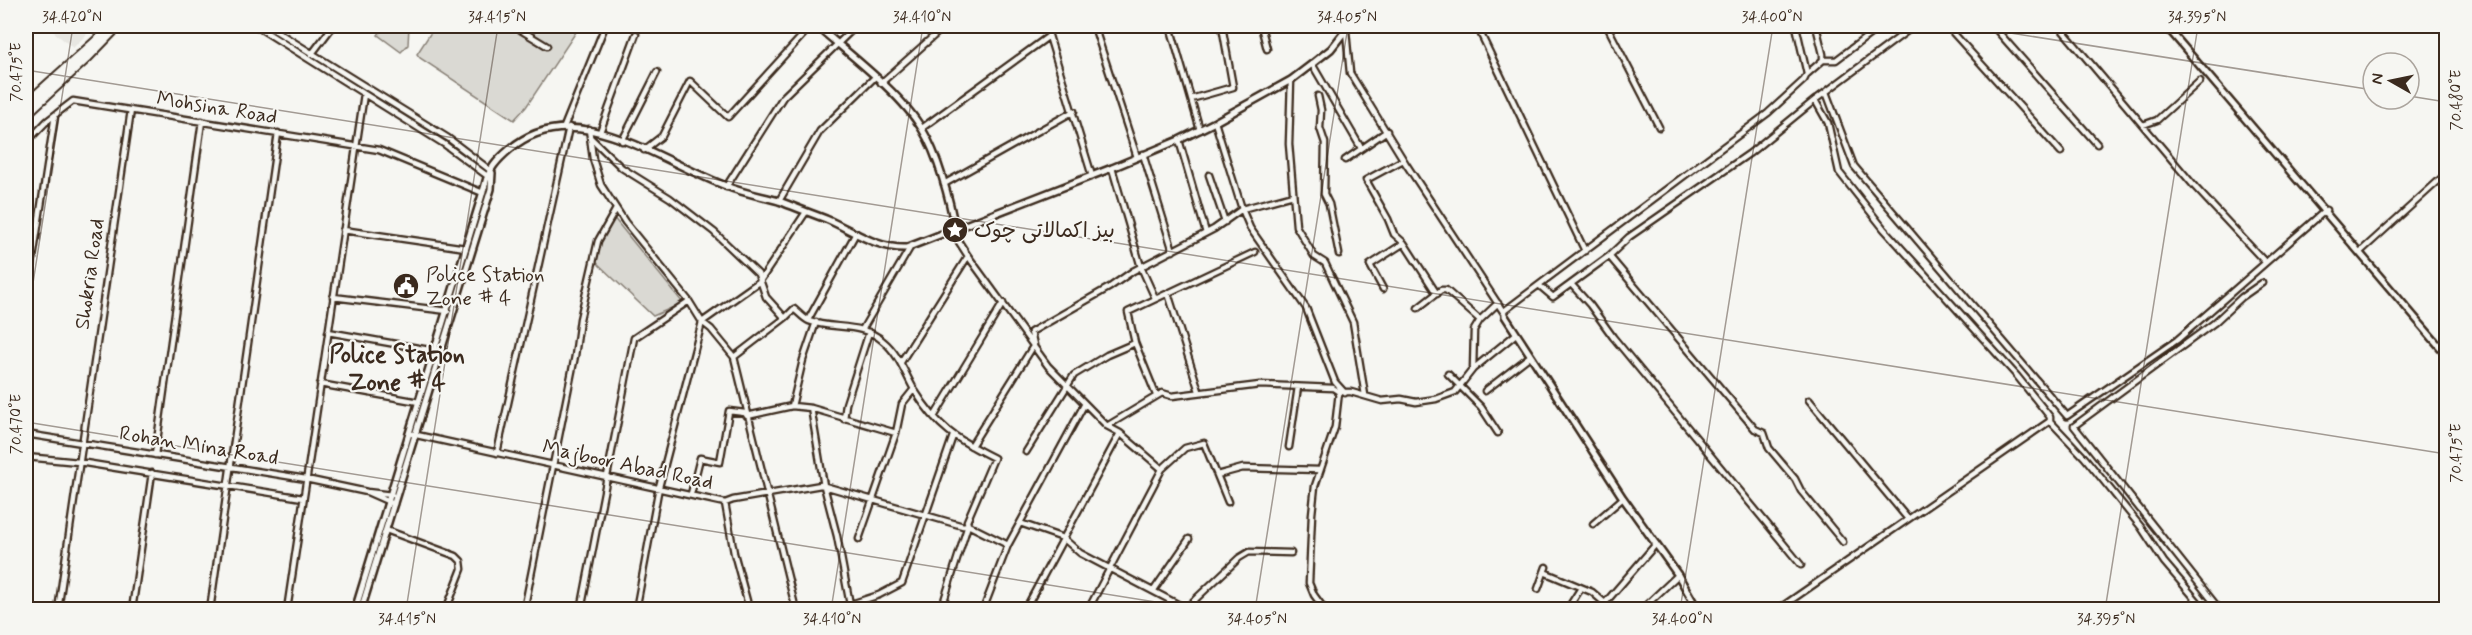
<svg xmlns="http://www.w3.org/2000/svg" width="2472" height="635" font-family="Mynerve,'Playpen Sans Arabic',sans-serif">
	<rect width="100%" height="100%" fill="#f6f6f2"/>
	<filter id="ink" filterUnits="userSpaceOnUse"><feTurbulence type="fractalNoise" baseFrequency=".0167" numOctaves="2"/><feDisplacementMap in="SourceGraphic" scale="12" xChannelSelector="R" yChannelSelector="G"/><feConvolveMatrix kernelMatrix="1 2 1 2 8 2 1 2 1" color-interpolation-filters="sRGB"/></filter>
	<g filter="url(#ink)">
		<path fill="#e8e7e2" d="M49 26H95L73 48 48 27Z"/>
		<path fill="#dad9d3" stroke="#8a8278" stroke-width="1.5" d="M384 26H409L408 45 401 52 378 35Z
			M435 26H580L526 107 514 120 420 58 417 54Z
			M613 217 683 303 653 316 596 262 600 242Z"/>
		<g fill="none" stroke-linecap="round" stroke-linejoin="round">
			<g stroke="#3b2a1e" stroke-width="9">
				<path id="minor" d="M256 26 444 144 486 175
					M268 26 448 138 490 170
					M514 26 547 46
					M1046 26 1092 176
					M1094 26 1137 157
					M1170 26 1200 130
					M1261 26 1267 49
					M1477 26 1585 251
					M1607 26 1659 127
					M1796 26 1807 74
					M1947 26 2061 152
					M1993 26 2097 144
					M2059 26 2195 187 2265 262
					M1346 31 1350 73 1406 164 1504 313
					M311 55 333 26
					M1823 60H1836L1881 26
					M1312 64 1361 148
					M1291 80 1289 144 1296 226 1314 256 1325 263 1353 322 1365 395
					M881 83 945 26
					M1826 92 1854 166 2067 416 2177 340 2326 210
					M1318 96 1321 110 1320 128 1325 143 1324 194 1329 204 1339 254
					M1191 99 1233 87 1222 26
					M1815 100 1828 123 1839 172 1884 229 2017 376 2050 417V421L2085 458 2141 527 2164 562 2205 610
					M1215 122 1242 209 1250 228 1306 308 1335 382 1345 393
					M2143 125 2157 120 2200 81
					M564 127 605 26
					M922 128 1049 36
					M589 129 593 159 601 185 625 222 689 301 702 322 711 329 734 357 796 610
					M600 132 636 34
					M590 137 622 168 670 198 714 232 758 274 766 297 785 318 794 309C799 313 804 319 809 321 833 330 862 322 883 341 899 354 905 374 915 391 938 428 956 439 994 458L967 521 968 525 941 610
					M1179 140 1206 233
					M622 141 657 72
					M26 143 47 121 73 101 379 150 483 193
					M644 150 662 136 690 81 728 117 811 26
					M1143 154 1173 251
					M1345 160 1387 131
					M1403 160 1366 180 1388 219 1394 234 1404 243 1437 294
					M1112 168 1141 267 1155 298
					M1209 175 1225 222
					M944 184 1074 111
					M726 187 783 97 856 26
					M779 201 820 131 875 77
					M343 230 466 248
					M955 230 959 242 968 256 1048 366 1107 426 1120 433 1162 469
					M2360 252 2446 174
					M1609 256 1755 429 1764 433 1769 448 1795 479 1801 491 1843 542
					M1571 284 1590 305 1613 337 1801 565
					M1540 286 1553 297 1609 256 1629 237 1750 153 1815 100 1914 26
					M1383 289 1370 265 1404 243
					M1168 293 1199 391
					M333 297 448 311
					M26 304 55 115
					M1418 308 1441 290H1446L1480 320
					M1504 311 1768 113 1804 80 1807 74 1823 60V54L1816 26
					M808 320 856 233
					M862 330 911 246
					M328 332 435 351
					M734 357 785 318
					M901 362 968 256
					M1473 369 1516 334
					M1448 374 1481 407 1498 433
					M320 384 419 402
					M1485 391 1530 356
					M1156 395 1135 343 1128 312 1255 252
					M1809 400 1908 519
					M792 406 803 360 816 322
					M811 408 896 433
					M934 417 1003 303
					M844 419 846 404 869 332
					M1107 426 1162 393 1172 396 1260 385 1333 388 1339 392H1351L1382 401 1401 399 1416 402 1436 399 1455 392 1473 369 1474 330 1480 320 1498 303
					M26 434 306 479 367 492 392 495
					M412 434 725 503 733 500 821 485 963 526 968 525 1008 545
					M971 446 1034 345 1031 332 1110 287 1133 271 1214 229 1242 209 1293 195
					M1289 447 1298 387
					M1026 452 1074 375 1107 355 1135 343
					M497 453 569 127
					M155 455 202 121
					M26 457 79 462 303 498
					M1217 475 1243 468 1320 470
					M367 492 394 504
					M691 494 700 458 720 462 729 411 745 413 747 416 792 406 811 408 824 486 837 536 851 610
					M725 503 734 553 747 601
					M1020 523 1063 538 1080 553 1189 610
					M1593 524 1623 498
					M386 530 456 556 461 561 462 569 446 610
					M859 539 896 433 902 404 914 389
					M1544 572 1592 592 1613 610
					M1538 589 1546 567
					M1154 590 1189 539
					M848 605 879 595 902 583 953 436
					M58 610 131 110
					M132 610 152 473
					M210 610 278 133
					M287 610 364 94
					M524 610 575 356 580 319 598 241 616 209
					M581 610 634 338 689 301
					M636 610 659 487 702 322 760 281 806 212
					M655 610 683 607 692 610
					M983 610 1008 545 1084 405
					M1025 610 1120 433
					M1088 610 1162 469 1185 448 1204 443 1228 502
					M1184 610 1239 558 1249 552 1291 553
					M1325 610 1314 595 1309 583 1312 514 1315 486 1335 427 1339 392
					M1567 610 1581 588
					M1599 610 1656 544
					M1641 610 1678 575
					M1777 610 2050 421
					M1930 610 1931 608
					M2220 610 2074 426 2214 323 2242 297 2262 283"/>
			</g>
			<g stroke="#3b2a1e" stroke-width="10">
				<path id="tertiary" d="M817 26C849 54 901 93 922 129 938 155 950 200 955 230
					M2166 26 2446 354
					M1505 316 1623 498 1678 575 1698 610
					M355 610 485 185C488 170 497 160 510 149 574 94 661 162 726 186 743 193 761 196 779 201 794 207 810 213 826 219 852 230 877 249 906 248L1112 168 1179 140 1215 122 1291 80 1312 64 1331 49 1349 26
					M361 610 491 189 492 173 490 170"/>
			</g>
			<g stroke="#3b2a1e" stroke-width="12">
				<path id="trunk" d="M26 104 104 34
					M26 114 88 57 118 26"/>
			</g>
			<use href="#minor" stroke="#f6f6f2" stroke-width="4.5"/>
			<use href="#tertiary" stroke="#f6f6f2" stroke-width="5"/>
			<use href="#trunk" stroke="#f6f6f2" stroke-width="8"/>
		</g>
	</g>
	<path fill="none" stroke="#3b2a1e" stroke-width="1.5" stroke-opacity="0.45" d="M1966 26 2373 90M26 70 2446 454M2409 96 2446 102M26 328 73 26M26 422 1206 610M406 610 498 26M831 610 923 26M1255 610 1348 26M1680 610 1773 26M2105 610 2198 26"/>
	<defs>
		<g id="sight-disc" transform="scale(1.35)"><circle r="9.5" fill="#3b2a1e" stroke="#f6f6f2"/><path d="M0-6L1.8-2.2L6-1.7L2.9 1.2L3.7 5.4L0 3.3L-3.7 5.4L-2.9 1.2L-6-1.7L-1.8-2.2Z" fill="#fff"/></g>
		<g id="civic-disc" transform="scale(1.35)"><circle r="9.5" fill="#3b2a1e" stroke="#f6f6f2"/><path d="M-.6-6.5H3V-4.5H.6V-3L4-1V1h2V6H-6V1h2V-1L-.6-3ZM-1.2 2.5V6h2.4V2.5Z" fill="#fff"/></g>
	</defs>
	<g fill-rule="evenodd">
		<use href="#sight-disc" x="955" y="230"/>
		<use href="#civic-disc" x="406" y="286"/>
	</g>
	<g text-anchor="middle" stroke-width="4.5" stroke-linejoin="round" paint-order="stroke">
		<g font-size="21" fill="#3b2a1e" stroke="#f6f6f2">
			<text transform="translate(217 107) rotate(9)" y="7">Mohsina Road</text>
			<text transform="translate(89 274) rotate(-82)" y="7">Shokria Road</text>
			<text transform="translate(199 445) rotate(9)" y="7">Rohan Mina Road</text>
			<text transform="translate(628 464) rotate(12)" y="7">Majboor Abad Road</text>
		</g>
		<g font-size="21" fill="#3b2a1e" stroke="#f6f6f2" text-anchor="start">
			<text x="974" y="237">بیز اکمالاتی چوک</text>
			<text x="426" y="281">Police Station<tspan x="426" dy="24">Zone # 4</tspan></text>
		</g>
		<g font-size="24" font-weight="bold" fill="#3b2a1e" stroke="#f6f6f2">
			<text x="397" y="362">Police Station<tspan x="397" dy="28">Zone # 4</tspan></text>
		</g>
	</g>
	<rect width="2472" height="635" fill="none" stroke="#f6f6f2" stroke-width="66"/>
	<g transform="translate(2391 81) rotate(279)"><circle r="28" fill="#f6f6f2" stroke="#aba49d" stroke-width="1.5"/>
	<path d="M0-4.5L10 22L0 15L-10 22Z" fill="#3b2a1e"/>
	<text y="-9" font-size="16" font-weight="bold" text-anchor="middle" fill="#3b2a1e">N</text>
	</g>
	<rect x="33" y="33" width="2406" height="569" fill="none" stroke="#3b2a1e" stroke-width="2"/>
	<g font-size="15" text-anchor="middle" fill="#3b2a1e">
		<text x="72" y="22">34.420°N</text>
		<text x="497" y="22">34.415°N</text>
		<text x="922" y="22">34.410°N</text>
		<text x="1347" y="22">34.405°N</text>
		<text x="1772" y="22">34.400°N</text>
		<text x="2197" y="22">34.395°N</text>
		<text transform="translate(16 72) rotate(-90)" y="5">70.475°E</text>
		<text transform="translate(2456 100) rotate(-90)" y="5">70.480°E</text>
		<text transform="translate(16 424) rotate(-90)" y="5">70.470°E</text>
		<text transform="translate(2456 453) rotate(-90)" y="5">70.475°E</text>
		<text x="407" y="624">34.415°N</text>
		<text x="832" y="624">34.410°N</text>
		<text x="1257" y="624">34.405°N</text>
		<text x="1682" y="624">34.400°N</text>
		<text x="2106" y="624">34.395°N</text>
	</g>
</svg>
